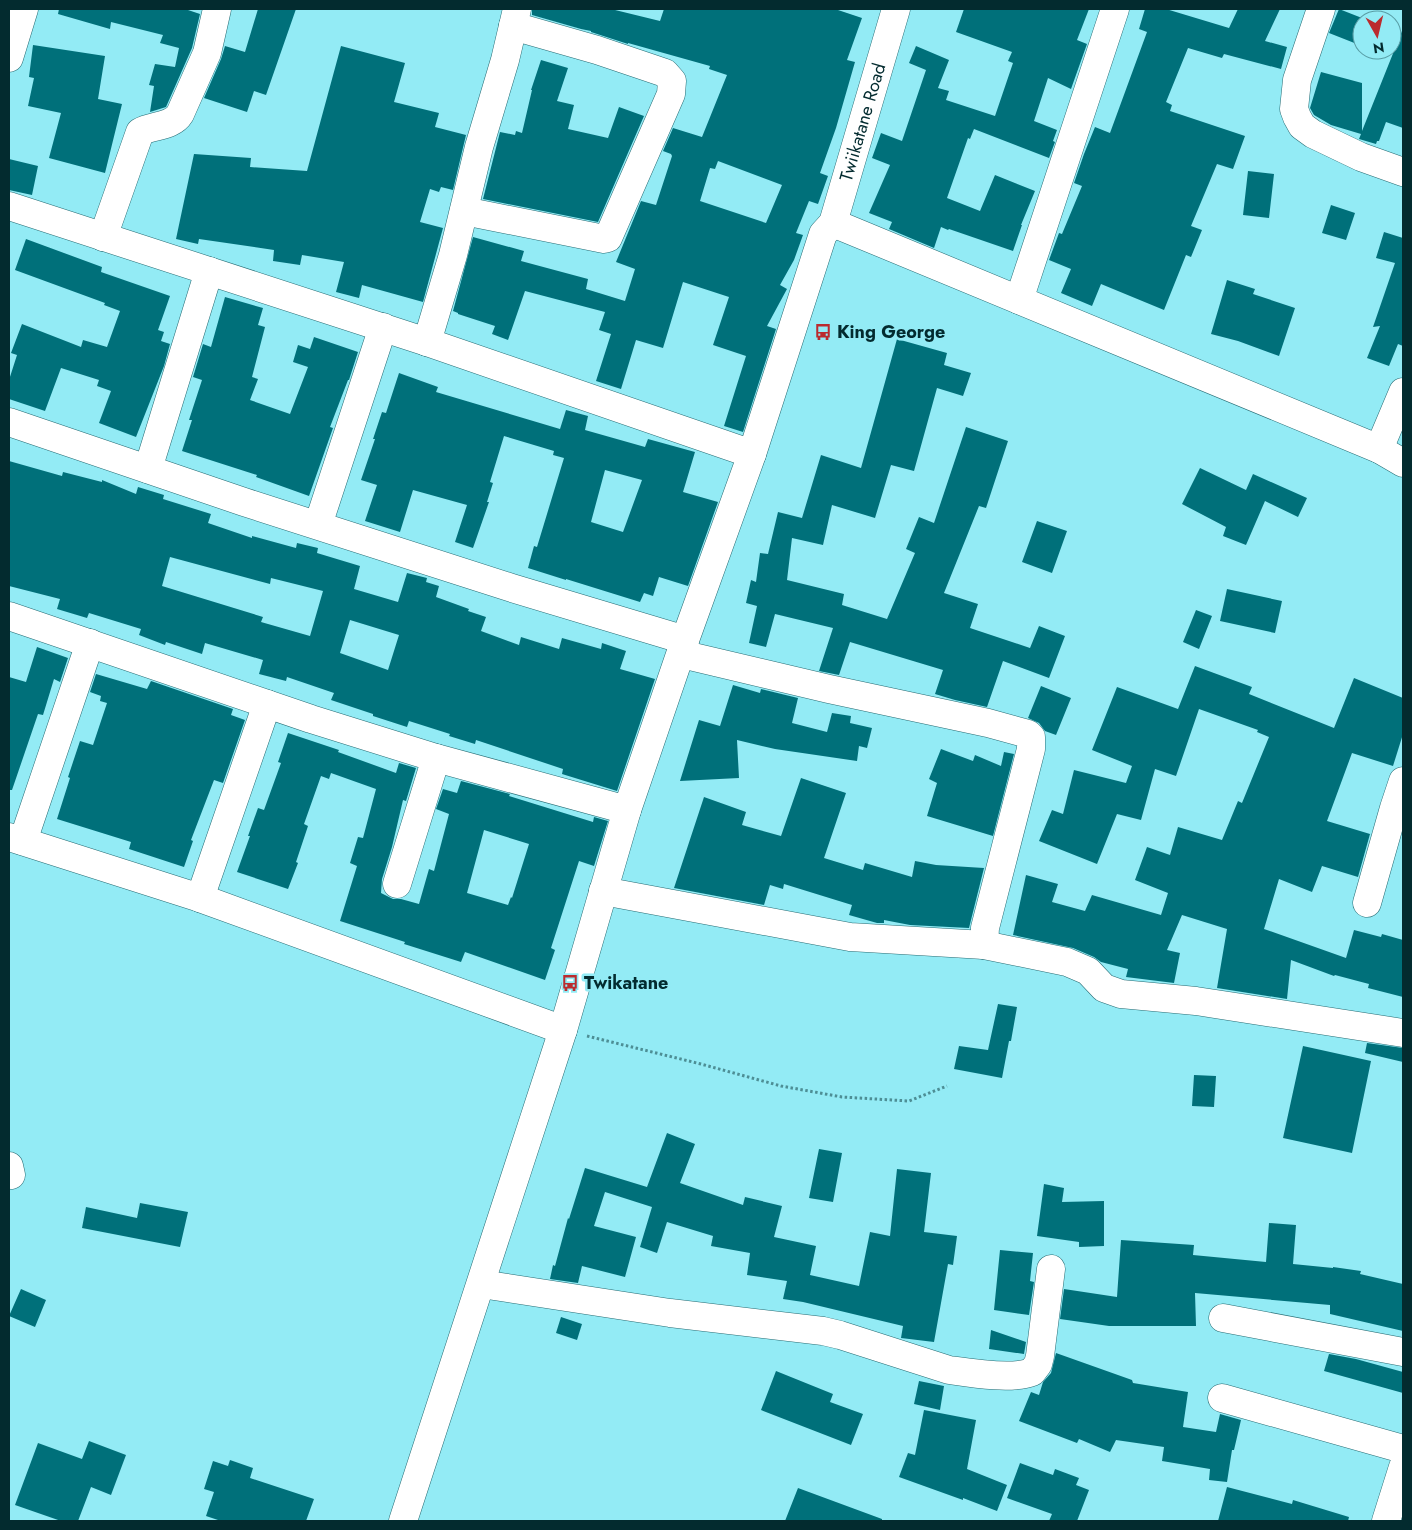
<svg xmlns="http://www.w3.org/2000/svg" width="1412" height="1530" font-family="Jost,sans-serif">
	<rect width="100%" height="100%" fill="#93ebf5"/>
	<path fill="#00707a" fill-rule="evenodd" d="M59 9H185L200 14 192 48 166 107 150 112 154 86 149 85 155 64 175 67 179 48 160 43 163 35 111 22 110 29 58 14Z
		M258 9H296L266 95 254 91 247 112 204 98 221 59 225 46 245 52Z
		M532 9H611L660 21 664 9H835L862 18 847 60 855 62 836 128 820 173 828 176 818 204 809 201 796 233 803 235 794 260 780 285 787 289 767 326 776 329 743 432 724 426 746 356 713 345 729 297 683 282 663 348 636 340 621 389 596 381 611 334 599 330 605 312 525 291 508 340 492 334 495 326 458 314V313L453 311 473 237 524 251 521 261 588 279 586 289 625 301 635 269 616 262 641 201 656 205 672 156 671 154 663 151 673 128 702 137 727 75 709 69 710 66 628 43V44L591 32V31L581 29 532 15ZM718 161 782 185 766 223 700 201 710 168 715 169Z
		M964 9H1089L1077 40 1087 44 1071 89 1048 78 1034 121 1057 130 1053 141 1055 142 1049 158 974 129 970 139 968 138 947 198 980 211 995 175 1035 191 1021 225H1022L1013 251 949 229 948 230 941 227 934 248 889 229 892 222 869 213 890 165 872 158 881 133 902 141 926 70 909 63 916 46 949 60 938 88 949 91 946 100 995 116 1013 63 1008 61 1012 52 956 32Z
		M1145 9H1166L1229 28 1238 9H1280L1265 41 1287 47 1281 69 1224 54 1222 58 1188 48 1166 102 1172 105 1170 111 1245 136 1233 169 1217 164 1191 226 1202 230 1191 257 1186 255 1164 310 1101 284 1092 306 1061 293 1071 269 1049 260 1059 233 1062 234 1082 186 1074 183 1084 154 1095 127 1110 133 1147 32 1139 29Z
		M1339 9 1362 18V46L1329 33Z
		M1402 31 1403 128 1386 122 1379 141H1377L1376 144 1359 139 1361 134 1331 125 1314 115 1310 108 1321 72 1362 83V131Z
		M33 45 105 56 98 99 122 104 105 173 49 158 61 113 28 106 34 78 29 77Z
		M341 46 405 63 394 102 439 113 435 127 466 135 453 190 441 187 439 192 430 189 420 222 443 228 423 302 362 285 359 298 336 292 344 262 302 255 300 265 273 261 274 250 199 239 198 244 176 239 194 154 251 158 250 167 307 171Z
		M541 60 568 68 557 101 574 105 568 129 608 138 619 107 644 116 598 222 483 199 500 132 515 135 516 131 522 133 532 90H531Z
		M9 159 38 166 32 195 9 190Z
		M1248 171 1274 174 1269 218 1243 215Z
		M1331 205 1355 213 1346 240 1322 233Z
		M1384 232 1403 238V346L1398 344 1389 366 1367 358 1380 326 1373 327 1395 263 1376 258Z
		M26 239 102 267 101 272 170 296 158 330 164 332 161 341 170 344 164 366 136 437 99 423 111 391 97 386 99 380 61 368 45 411 9 399V380L17 355 11 353 22 324 81 347 83 340 107 347 120 311 104 305 105 303 15 270Z
		M1227 280 1255 289 1253 294 1295 308 1279 356 1238 341 1211 334Z
		M225 297 263 308 258 325 265 327 252 377 258 379 250 400 290 414 308 367 293 362 298 345 310 349 314 337 358 352 349 380H348L330 427 333 428 309 496 256 477 257 475 182 451 192 420H189L202 380 193 377 203 344 211 347Z
		M897 339 947 353 944 365 971 373 963 396 937 388 914 471 891 465 875 518 832 505 823 545 792 538 787 580 844 594 842 605 887 619 915 553 906 549 919 517 934 523 966 427 1008 441 986 508 979 506 944 593 978 604 970 628 1030 648 1039 626 1065 636 1049 678 1003 661 987 707 955 700 935 694 943 670 850 642 839 675 819 671 833 628 775 614 766 647 749 643 757 606 746 603 751 580 756 582 760 553 768 554 778 512 802 518 821 455 861 468Z
		M399 373 438 387 436 392 560 429 566 410 588 416 585 430 645 447 648 439 695 452 683 492 718 502 688 586 659 577 653 596 644 593 640 602 566 579V580L528 568 534 546 537 547 564 458 553 455 554 451 504 436 490 482 493 483 487 502H489L473 548 455 542 467 505 413 490 400 532 365 521 377 485 361 480 375 439H373L382 412 386 413ZM605 470 642 480 623 532 591 522Z
		M9 461 62 476 63 472 102 482V480L136 494 138 487 164 495 163 499 211 514 208 523 252 538V536L296 548 297 543 318 548 317 553 360 566 354 589 398 602 407 573 427 578 426 582 439 586 436 597 469 609 468 611 486 617 481 631 519 645 521 637 559 649 562 638 601 649 602 643 626 651 620 669 655 679 617 791 562 774 563 769 476 740 475 744 449 736 450 734 409 721 407 727 373 716V714L331 700 334 693 287 677 286 681 259 674 263 660 205 643 202 654 166 642 165 645 139 635 141 629 89 613 87 618 57 609 60 599 9 586ZM170 557 270 584 271 578 323 591 310 636 261 622 263 617 162 586ZM350 620 399 635 388 670 340 653Z
		M1200 468 1246 490 1253 474 1307 498 1298 517 1265 501 1246 545 1223 536 1226 527 1182 504Z
		M1037 521 1067 531 1052 573 1022 562Z
		M1227 589 1282 601 1275 633 1220 621Z
		M1196 610 1212 616 1199 649 1183 642Z
		M37 647 68 658 60 682 54 679 43 715 38 714 12 790H9V677L26 682Z
		M1195 666 1252 687 1249 694 1334 728 1354 678 1403 698V734L1393 766 1352 753 1327 821 1370 834 1358 877 1322 866 1312 892 1279 879 1264 929 1346 958 1354 930 1381 937 1382 934 1403 940V997L1368 988 1369 984 1335 975 1334 976 1291 960 1287 999 1217 988 1227 929 1182 915 1167 950 1180 953 1174 983 1126 977 1128 969 1101 962 1094 957 1073 948 1013 935 1026 875 1058 884 1052 902 1085 911 1092 895 1161 915 1168 893 1135 880 1147 847 1170 855 1178 827 1222 840 1238 801 1242 803 1269 737 1257 732 1258 730 1199 709 1176 776 1155 769 1141 820 1117 814 1097 864 1039 841 1052 810 1063 814 1074 770 1126 783 1132 766 1092 750 1117 687 1178 709Z
		M96 674 147 689 151 681 233 709 231 715 245 720 223 783 214 780 191 840 193 841 184 867 129 849 131 842 57 819 70 778 68 777 80 741 93 745 107 703 100 701 101 696 90 692Z
		M733 685 760 693 761 689 798 698 792 723 827 732 832 713 851 716 850 723 872 728 867 748 859 746 857 761 775 749 737 740 739 778 680 781 699 720 720 726Z
		M1041 686 1071 698 1056 735 1045 731 1039 723 1028 718Z
		M288 733 339 750 338 752 396 773 399 763 416 768 406 801 403 800 392 847 382 879 381 893 393 899H401L419 904 429 869 434 871 449 814 436 809 443 789 457 793 461 781 510 794 509 796 593 822 594 817 608 821 594 866 579 861 551 948 555 950 545 980 465 952 461 962 404 944 405 942 340 921 357 866 350 863 358 837 363 838 376 789 331 773 329 779 321 776 304 824 308 826 296 862 298 863 288 889 237 872 250 836H248L258 808 264 810 281 763 278 762ZM484 830 529 844 512 898 511 897 508 905 467 893Z
		M941 749 973 761 975 755 1001 766 1004 752 1014 754 993 836 927 816 937 783 929 779Z
		M801 778 846 793 824 858 863 870 865 863 912 877 915 861 936 865 984 868 969 928 910 925 884 920V923H877L849 915 852 905 784 884 783 889 770 885 764 905 674 888 704 797 746 812 742 825 781 836Z
		M998 1004 1017 1007 1011 1041H1009L1002 1078 954 1069 959 1046 988 1050Z
		M1367 1043 1403 1048V1062L1365 1053Z
		M1303 1046 1371 1061 1352 1153 1283 1138Z
		M1194 1075 1216 1076 1214 1107 1192 1106Z
		M667 1133 695 1144 680 1183 743 1205 745 1197 782 1206 774 1237 816 1246 810 1275 859 1286 870 1232 890 1236 897 1169 931 1173 924 1232 957 1236 953 1265 948 1264 934 1342 901 1338 903 1326 803 1302 783 1299 787 1281 747 1275 750 1253 711 1246 713 1236 667 1222 657 1253 640 1247 652 1207 605 1192 594 1226 636 1237 625 1277 582 1266 578 1283 550 1279 553 1265 555 1266 568 1218 569 1219 585 1168 647 1187Z
		M819 1149 842 1153 833 1202 809 1198Z
		M1044 1184 1064 1188 1062 1202 1104 1201V1246L1079 1247V1242L1037 1236Z
		M140 1203 188 1212 180 1247 82 1228 86 1207 137 1218Z
		M1269 1223 1296 1225 1293 1264 1333 1268V1267L1361 1271 1360 1274 1403 1284V1331L1330 1314V1305L1195 1293 1196 1326H1109L1060 1319 1064 1289 1117 1297 1121 1240 1194 1245 1193 1255 1266 1262Z
		M1000 1250 1033 1253 1030 1281 1034 1282 1029 1315 994 1310Z
		M21 1289 46 1300 35 1327 9 1316Z
		M561 1317 582 1324 577 1340 556 1333Z
		M991 1330 1026 1342 1024 1354 989 1349Z
		M1056 1353 1132 1380 1133 1383 1188 1392 1183 1427 1216 1432 1220 1414 1241 1420 1234 1450H1232L1227 1482 1209 1480 1210 1469 1162 1461 1164 1447 1116 1440 1110 1452 1079 1439 1077 1443 1019 1421 1031 1392 1039 1395 1043 1382 1051 1373Z
		M1329 1354 1356 1359 1403 1372V1393L1324 1371Z
		M776 1371 833 1394 830 1402 863 1414 851 1445 761 1410Z
		M919 1381 944 1386 940 1410 914 1404Z
		M924 1410 976 1420 967 1469 1007 1485 997 1511 963 1498V1500L899 1477 908 1453 915 1455Z
		M89 1441 126 1455 111 1495 91 1487 78 1521H61L15 1505 38 1443 82 1459Z
		M230 1460 253 1468 250 1478 314 1499 306 1521H221L206 1516 214 1492 204 1489 213 1461 228 1466Z
		M1020 1463 1053 1475 1055 1469 1079 1478 1076 1485 1089 1490 1077 1521H1049L1052 1514 1007 1498Z
		M1227 1487 1292 1504 1293 1500 1349 1517 1348 1521H1218Z
		M798 1488 882 1519V1521H785Z"/>
	<g fill="none" stroke-linecap="round" stroke-linejoin="round">
		<g stroke="#286c74" stroke-width="29">
			<g id="minor">
				<path d="M1321 9 1297 80 1294 109 1297 117 1302 126 1313 134 1361 157 1403 172"/>
				<path d="M9 58 24 9"/>
				<path d="M9 206 427 342 752 454"/>
				<path d="M464 211 604 239 608 238 671 94 672 81 665 73 597 50 513 26"/>
				<path d="M833 223 1379 449 1403 463"/>
				<path d="M103 237 140 132C152 125 172 127 180 114L207 53 217 9"/>
				<path d="M1019 300 1115 9"/>
				<path d="M427 342 453 255 479 147 505 60 517 9"/>
				<path d="M9 422 244 502 512 588 685 640"/>
				<path d="M1379 449 1403 392"/>
				<path d="M148 469 209 271"/>
				<path d="M318 525 383 327"/>
				<path d="M9 616 311 719 436 758 627 810"/>
				<path d="M9 837 200 898 563 1030"/>
				<path d="M23 841 90 643"/>
				<path d="M397 884 436 758"/>
				<path d="M603 891 850 937 984 945 985 928 1031 749V737L1028 734 988 723 829 689 681 654"/>
				<path d="M200 898 267 704"/>
				<path d="M1367 903 1394 808 1403 781"/>
				<path d="M984 945 1067 962 1088 971 1104 988 1121 994 1196 1001 1403 1033"/>
				<path d="M9 1166 11 1175"/>
				<path d="M481 1284 670 1313 823 1331 840 1335 949 1370C970 1373 1012 1380 1032 1372L1038 1364 1040 1356 1051 1269"/>
				<path d="M1223 1318 1403 1352"/>
				<path d="M1222 1398 1403 1449"/>
				<path id="s1" d="M403 1521 563 1030 627 810 685 640 752 454 823 234 833 223 896 9"/>
				<path d="M1386 1521 1403 1467"/>
			</g>
		</g>
		<path stroke="#4d8e95" stroke-width="3" stroke-dasharray="2.5 2.5" stroke-linecap="butt" d="M587 1036 701 1064 781 1086 842 1097 909 1101 947 1086"/>
		<use href="#minor" stroke="#fff" stroke-width="28"/>
	</g>
	<defs>
		<g id="bus-bare" transform="scale(1.35)"><path d="M-5-6H5V4H4V6H2V4H-2V6H-4V4H-5ZM-3.5-4V0h7V-4ZM-3.5 1.2v1.5H-2V1.2ZM2 1.2v1.5H3.5V1.2Z" fill="#bb2b2e" stroke="#93ebf5" stroke-width="2.5" paint-order="stroke"/></g>
	</defs>
	<g fill-rule="evenodd">
		<use href="#bus-bare" x="823" y="332"/>
		<use href="#bus-bare" x="570" y="983"/>
	</g>
	<g text-anchor="middle" stroke-width="5" stroke-linejoin="round" paint-order="stroke">
		<g font-size="18" fill="#032b2f" stroke="#93ebf5">
			<text dy="6" stroke="none"><textPath href="#s1" startOffset="1474">Twiikatane Road</textPath></text>
		</g>
		<g font-size="18" font-weight="bold" fill="#032b2f" stroke="#93ebf5" text-anchor="start">
			<text x="837" y="338">King George</text>
			<text x="584" y="989">Twikatane</text>
		</g>
	</g>
	<rect width="1412" height="1530" fill="none" stroke="#032b2f" stroke-width="20"/>
	<g transform="translate(1377 35) rotate(172)"><circle r="24" fill="#93ebf5" stroke="#599ea6"/>
	<path d="M0-4L9 19L0 12L-9 19Z" fill="#bb2b2e"/>
	<text y="-8" font-size="14" font-weight="bold" text-anchor="middle" fill="#032b2f">N</text>
	</g>
</svg>
